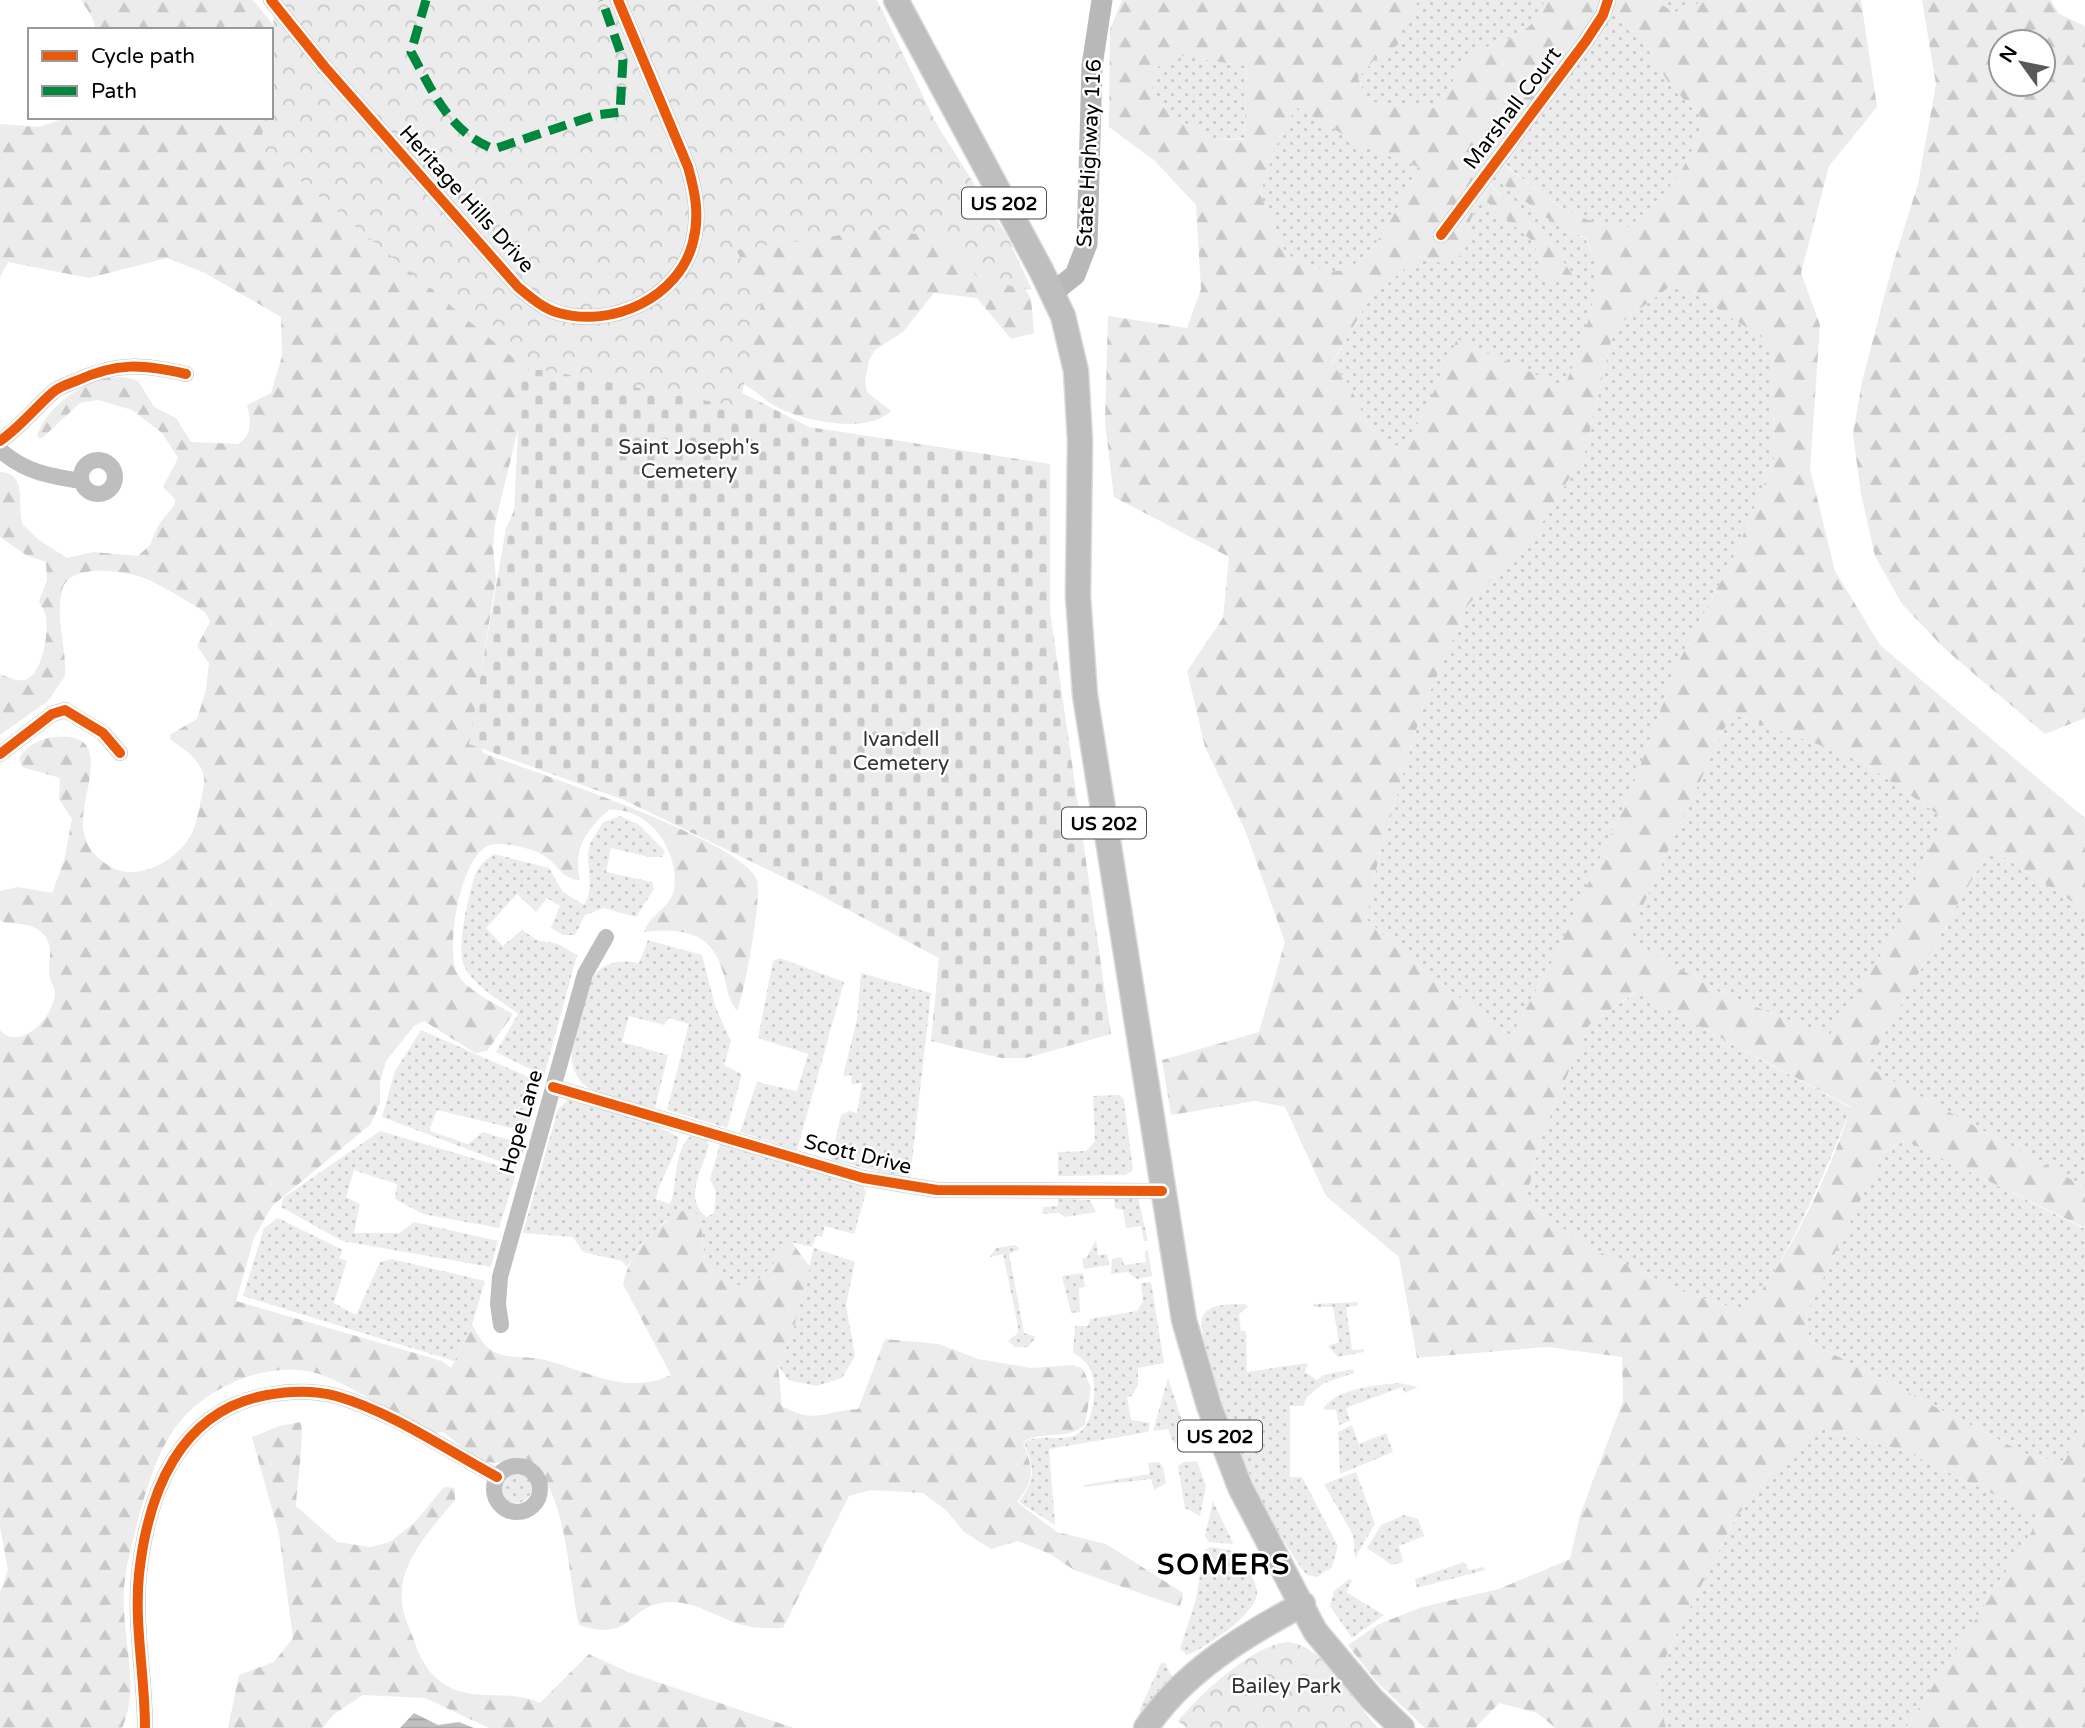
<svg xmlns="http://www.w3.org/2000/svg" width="2085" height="1728" font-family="'Varela Round',sans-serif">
	<defs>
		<pattern id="grass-dots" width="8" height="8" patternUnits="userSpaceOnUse" patternTransform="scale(1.75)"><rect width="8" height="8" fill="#ececec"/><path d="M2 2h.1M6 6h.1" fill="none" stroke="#c9c9c9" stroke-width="1.8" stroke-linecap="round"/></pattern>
		<pattern id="forest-firs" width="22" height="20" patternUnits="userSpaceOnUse" patternTransform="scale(1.75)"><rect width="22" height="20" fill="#ececec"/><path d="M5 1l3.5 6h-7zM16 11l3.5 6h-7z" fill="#c9c9c9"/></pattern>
		<pattern id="cemetery-stones" width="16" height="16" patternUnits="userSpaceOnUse" patternTransform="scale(1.75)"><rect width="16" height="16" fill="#ececec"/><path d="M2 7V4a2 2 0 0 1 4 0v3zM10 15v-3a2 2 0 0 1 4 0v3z" fill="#c9c9c9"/></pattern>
		<pattern id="park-crowns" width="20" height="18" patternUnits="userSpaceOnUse" patternTransform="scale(1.75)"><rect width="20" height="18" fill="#ececec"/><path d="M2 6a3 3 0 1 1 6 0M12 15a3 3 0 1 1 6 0" fill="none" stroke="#c9c9c9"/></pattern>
		<pattern id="water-rules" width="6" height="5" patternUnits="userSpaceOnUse" patternTransform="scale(1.75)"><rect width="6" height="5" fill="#bfbfbf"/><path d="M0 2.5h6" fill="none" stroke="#a2a2a2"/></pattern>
	</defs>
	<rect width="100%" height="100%" fill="#fff"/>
	<path fill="url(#grass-dots)" d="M1419 0H1544L1542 15 1520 34 1464 56 1450 88 1434 108 1368 102 1358 78 1375 59 1398 45V31Z
		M1653 0H1702L1692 8 1675 12Z
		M1612 14 1641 38 1670 85 1704 120C1686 173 1670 190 1629 227 1577 227 1542 194 1503 163Z
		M1174 55 1247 66 1244 138 1214 140 1168 113 1152 91 1153 70Z
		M1296 107 1363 146 1418 167C1403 197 1373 268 1337 271 1320 273 1301 261 1286 254L1260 194 1275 148Z
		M1494 176 1556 225 1585 238C1589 247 1597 260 1597 270 1597 304 1578 357 1564 388L1426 409 1405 446C1371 448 1365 415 1352 391 1348 381 1338 373 1332 365L1369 299 1420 256 1444 264 1470 241 1468 226 1481 197 1532 241 1542 261 1552 244 1505 202 1490 183Z
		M1676 282 1772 344 1774 461 1736 552 1676 667 1632 788 1554 958 1511 1036 1428 974 1366 919 1380 852 1422 710 1468 605 1536 533 1585 452 1614 328Z
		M1731 713 1857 758 1943 818 1886 947 1829 1036 1719 992 1628 938Z
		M620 816 638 824 665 851 662 857H649L611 848 606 872 652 882 654 889 636 917 604 908 585 915 575 935H563L551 928 560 906 547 898 536 912 517 894 486 928 503 946 522 930 537 940 558 944 577 955 544 1076 496 1052 518 1014C502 1001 470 984 463 963 457 947 469 890 476 873 480 864 487 859 494 854L549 868 563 892 584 905C596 886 585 867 589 848 591 839 599 830 603 822Z
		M1990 848 2085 910V1187L1866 1066Z
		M648 940 702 955 715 1006 731 1041 724 1065 742 1074 727 1128 667 1110 689 1024 668 1018 665 1025 629 1016 622 1042 668 1055 655 1108C634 1102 599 1098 583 1084 577 1078 572 1068 572 1059 570 1042 585 982 598 971 609 961 625 960 639 963Z
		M780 958 844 982 797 1150 740 1132 757 1082 797 1091 808 1054 758 1038 773 961Z
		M861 973 931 993 910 1179 831 1160 841 1115 849 1111 857 1113 862 1083 851 1084 852 1075 843 1076 857 1019Z
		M1636 992 1851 1108C1822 1179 1793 1251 1746 1312L1684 1292 1591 1248 1525 1202 1543 1132 1589 1025Z
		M421 1030 540 1082 527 1132 437 1110 429 1131 468 1144 483 1132 525 1145 517 1168 382 1117 395 1071Z
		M1120 1095 1124 1100 1133 1170 1125 1175 1058 1176V1152L1086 1151 1095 1141 1093 1096Z
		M568 1100 649 1122 679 1137C675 1160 660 1177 656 1199L670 1204C678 1184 673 1150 691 1136L707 1140 709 1145C703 1169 682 1199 707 1217L714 1213 716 1192 710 1179 720 1144 863 1186 866 1193 854 1234 825 1226 822 1237 816 1236 812 1247 791 1242C761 1278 747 1309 705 1262L700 1215 665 1221 641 1244 627 1267 622 1261 583 1252 573 1237 523 1233 558 1109Z
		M380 1131 517 1171 499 1228 423 1214 395 1199 397 1184 354 1170 346 1197 360 1204 354 1233H400L414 1222 498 1241 491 1267 342 1241 281 1207 283 1198Z
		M1905 1140 2085 1229V1414L2065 1461 2034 1458 1810 1342 1806 1314 1883 1153Z
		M1138 1198 1148 1241H1144L1141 1226 1126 1228 1123 1210 1115 1208 1114 1199Z
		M1058 1199 1090 1200 1096 1212 1065 1217 1060 1213 1042 1214 1043 1207 1058 1206Z
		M278 1218 343 1250 339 1258 347 1261 334 1303 356 1315 380 1262 391 1259 485 1281 472 1325 454 1361 243 1296 264 1228Z
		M1096 1240 1098 1255 1107 1254 1109 1265 1084 1269 1082 1259 1087 1257Z
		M1015 1245 1020 1249 1009 1254 1024 1333 1036 1337 1028 1347H1015L1008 1341 1018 1333V1326L1003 1254 990 1257 996 1248Z
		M814 1248 855 1262 846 1305 855 1356 842 1378 816 1386 788 1380 778 1365 792 1334Z
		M1148 1250 1152 1276 1137 1279 1127 1272 1111 1274 1112 1259 1122 1257 1124 1265 1146 1262 1145 1251Z
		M1083 1273 1085 1287 1079 1288 1080 1312 1071 1313 1062 1276Z
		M1151 1282 1164 1363 1138 1368V1385L1132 1396 1127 1397 1131 1420 1150 1423 1148 1432 1049 1449 1055 1525 1019 1502C1037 1477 1034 1470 1024 1442 1040 1434 1056 1441 1073 1436 1095 1429 1099 1384 1089 1367 1086 1361 1078 1356 1073 1352L1075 1326H1088L1090 1319 1137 1311 1143 1301 1141 1283Z
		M1358 1302V1306L1346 1307 1352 1350 1364 1349V1352L1338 1357 1328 1346 1339 1342 1333 1307H1313V1304Z
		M1245 1304 1248 1307 1239 1314 1241 1331H1246L1247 1372 1308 1363 1305 1372 1317 1380 1323 1375 1353 1369 1354 1373 1324 1383 1307 1397 1303 1406H1290V1477H1302L1338 1546 1332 1567 1317 1577 1307 1575 1302 1569C1280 1537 1261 1502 1246 1466 1237 1445 1196 1334 1202 1318 1208 1302 1231 1305 1245 1304Z
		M1168 1378 1186 1433 1184 1440 1174 1444 1168 1429 1153 1431Z
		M1399 1383 1418 1387 1405 1393 1402 1387 1346 1408 1350 1421 1339 1425 1336 1410 1323 1409C1337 1388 1377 1385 1399 1383Z
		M1352 1425 1359 1444 1386 1433 1393 1452 1340 1474 1338 1432Z
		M1817 1428 1902 1450 2041 1517 1906 1728H1666L1655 1687 1669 1649 1735 1519 1766 1478Z
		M1197 1461 1206 1486 1200 1516 1185 1508 1178 1466 1184 1462Z
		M1159 1462 1163 1467 1166 1483 1154 1490 1151 1479 1084 1487V1485L1150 1474 1148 1463Z
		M500 1487a16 16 0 1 1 32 0a16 16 0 1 1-32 0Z
		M1356 1472 1375 1524 1355 1558 1353 1535 1324 1484Z
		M1213 1501 1233 1543V1544L1209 1542 1205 1536Z
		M1404 1515 1418 1519 1424 1536 1399 1546 1403 1562 1392 1565 1367 1548 1381 1525Z
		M1211 1547 1239 1552C1245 1564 1256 1579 1257 1592 1259 1612 1205 1649 1187 1655L1180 1649 1196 1599 1204 1551Z
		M1464 1562 1469 1570 1484 1567 1485 1570 1417 1588 1415 1579Z
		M1349 1579 1352 1581 1346 1592 1384 1615 1352 1638 1330 1606 1334 1591Z
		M1161 1663H1165L1172 1677 1142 1712 1139 1711Z"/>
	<path fill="url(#forest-firs)" fill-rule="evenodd" d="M81 0H253L389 167 885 29 1031 299 1034 333 1011 339 977 298 934 293 903 332 875 350 869 360 865 381 867 392 891 411C867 435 802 421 775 406 763 399 755 390 743 384L519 425 495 524 493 547 496 579 477 699 479 743 483 753C529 770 744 841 757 880 762 896 745 993 737 1011 729 1001 727 989 724 976 713 932 685 928 644 932 649 915 668 909 673 893 683 854 649 806 609 810 586 830 573 848 580 880 562 879 560 867 546 857 535 849 509 843 495 844 461 845 445 949 457 973 468 992 495 1003 513 1014L487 1051 475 1053 424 1021 414 1026 386 1061 380 1082V1103L371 1124 272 1206 254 1238 236 1301 442 1361 451 1368 472 1325C476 1331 481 1342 487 1347 503 1361 527 1355 545 1360 588 1371 627 1396 671 1375L623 1284C631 1249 655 1226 686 1209L700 1215 705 1262C747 1309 761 1278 791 1241L810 1267 792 1334 778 1365 782 1406C817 1425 823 1411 858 1409L885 1339 939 1344 978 1359 1032 1368 1073 1365 1083 1369 1091 1388 1085 1425C1064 1442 1045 1429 1023 1442 1033 1470 1036 1478 1017 1502L1057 1532 1106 1544 1183 1593 1180 1607 1074 1570 1050 1554 1018 1541 991 1549 964 1532 947 1511 923 1493 871 1490 849 1496 783 1628C773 1628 761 1629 751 1627 726 1623 699 1602 673 1602 625 1602 636 1644 579 1625 569 1585 567 1485 529 1465 512 1456 503 1465 488 1462 472 1458 456 1441 443 1432L426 1434C392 1414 356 1387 319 1374 294 1366 264 1370 241 1379 168 1409 155 1458 136 1528 131 1549 125 1569 124 1591 121 1634 141 1687 122 1728H0V1593L8 1570 0 1527V1030C20 1053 54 1017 55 993 55 987 51 984 50 978 46 961 57 946 41 932 28 921 14 926 0 921V891L18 887 52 893 64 861 72 819 59 799 60 778 22 767 19 758C27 746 40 738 55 737 117 730 79 797 83 828 85 846 95 857 109 866 136 883 176 862 191 835 196 825 199 811 201 799 203 790 206 782 203 773 196 755 184 750 170 739L171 734 197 719 206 690 209 663 197 646 210 622 205 612C187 601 168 589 149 580 129 571 68 561 62 591 55 621 67 647 65 676L48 701 0 735V674C7 677 20 683 27 679 43 672 49 631 46 616 45 610 41 607 39 601L47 580 46 562 26 555 0 537V472C29 473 16 507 23 525L39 540 67 558 93 552 138 556 150 545 158 526 175 504V499L163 487 178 458 162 433 132 410 98 400 80 403 41 439 37 436C47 402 104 364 139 382L154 407 176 418 191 442 238 444C253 435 251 420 247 405L271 393 282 356 281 317 205 273 167 258 89 278 8 262 0 277V124L39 127 68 117H271V30H96L92 17Z
		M1122 0H1419L1398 31V45L1375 59 1358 78 1368 102 1434 108 1450 88 1464 56 1520 34 1542 15 1544 0H1653L1675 12 1692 8 1702 0H1861L1877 107 1829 166 1801 273 1820 325 1810 469 1835 571 1880 645 2085 818V910L1990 848 1866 1066 2085 1187V1228L1904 1140 1883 1153 1806 1314 1810 1342 2034 1458 2065 1461 2085 1414V1728H1906L2041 1517 1902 1450 1817 1428 1766 1478 1735 1519 1669 1649 1655 1687 1666 1728H1556L1537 1713 1499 1703 1475 1728H1425L1376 1681 1348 1645 1379 1624 1422 1607 1499 1589 1570 1559 1580 1515 1623 1401 1622 1357 1547 1347 1417 1358 1399 1257 1326 1196 1285 1107 1255 1101 1171 1115 1162 1060 1259 1032 1285 942 1245 830 1205 747 1187 671 1223 618 1229 557 1114 497 1105 422 1108 316 1187 328 1201 289 1196 205 1155 161 1109 127 1110 29ZM1612 14 1641 38 1670 85 1704 120C1686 173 1670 190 1629 227 1577 227 1542 194 1503 164ZM1174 55 1247 66 1244 139 1214 140 1168 113 1152 91 1154 70ZM1296 107 1363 146 1418 167C1403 197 1373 268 1337 271 1320 273 1301 261 1286 254L1260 194 1275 148ZM1494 177 1556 225 1586 238C1589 247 1597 260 1597 270 1597 303 1578 357 1564 387L1457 339 1426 409 1405 446C1371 448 1365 415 1352 391 1348 381 1339 373 1332 364L1369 299 1420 256 1444 264 1460 256 1470 241 1468 226 1481 197 1532 241 1542 261 1537 272 1552 281 1556 275 1562 284 1573 276 1552 244 1505 202 1490 184ZM1676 282 1772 344 1774 461 1736 552 1676 667 1632 788 1554 958 1511 1036 1428 974 1366 919 1380 852 1422 710 1468 605 1536 533 1585 452 1614 328ZM1731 714 1857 758 1943 818 1886 947 1829 1036 1719 992 1628 938ZM1635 992 1851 1107C1828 1179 1791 1253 1746 1312L1684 1292 1591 1248 1525 1202 1543 1132 1589 1025Z
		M1922 0H2051L2059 14 2085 26V718L2045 734 1945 649 1902 604 1875 556 1861 494 1853 434 1862 382 1892 267 1918 184 1936 84ZM2001 42H2043V84H2001Z
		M301 1422C304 1444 297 1482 296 1506L337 1542 370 1547 390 1542 415 1522 444 1487 455 1488V1500C432 1529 398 1561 402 1602 403 1616 411 1631 415 1643 422 1664 434 1682 456 1690 483 1700 514 1690 540 1703L589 1654 628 1672 794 1728H489L425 1698 363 1695 333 1715 323 1728H228L239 1675 274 1662 293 1638 279 1534 252 1437 279 1426Z"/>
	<path fill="url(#cemetery-stones)" d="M622 365 717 380 809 427 1050 464V611L1111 1034 1026 1058H1001L931 1041 939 958 816 893 624 800 469 744 506 528 514 511 521 371Z"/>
	<path fill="url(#park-crowns)" d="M274 0H877L936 123 1007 236 1032 290 980 280 941 238 884 229 736 250 763 295 739 407 523 366 261 148 264 117H271Z
		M1289 1642C1326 1647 1353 1701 1378 1728H1187L1178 1721C1199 1695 1254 1643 1289 1642Z"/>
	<path fill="url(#water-rules)" d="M414 1713 438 1725 459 1722 474 1728H400Z"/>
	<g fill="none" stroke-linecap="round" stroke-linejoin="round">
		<g stroke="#dbdbdb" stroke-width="27">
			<path id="primary" d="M896 0 1041 270 1063 316 1076 371 1080 441 1078 596 1085 695 1184 1320 1209 1406 1240 1487 1315 1631 1372 1699 1402 1728
				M1146 1728C1183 1672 1245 1635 1303 1604"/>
		</g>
		<path stroke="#bebebe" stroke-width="16" d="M271 0 324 66 518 287C530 297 544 309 559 313 612 328 679 298 693 242 700 215 695 192 688 167L618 0
			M1441 235 1586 41 1603 15 1608 0
			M0 441C20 427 34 409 52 393 58 387 68 384 76 381 117 362 142 364 186 374
			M0 450C25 472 49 476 81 481
			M81 477a17 17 0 1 1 34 0a17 17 0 1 1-34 0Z
			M0 754 52 714 65 710 103 733 120 753
			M553 1087 863 1178 937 1190 1162 1191
			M501 1325 498 1304 500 1277 585 974 606 937
			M494 1489a23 23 0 1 1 46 0a23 23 0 1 1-46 0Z
			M145 1728C145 1676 134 1626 139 1574 148 1493 179 1411 267 1395 289 1391 314 1390 336 1396 392 1412 445 1449 497 1477"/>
		<path stroke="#b8b8b8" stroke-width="21" d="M1052 293 1075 275 1087 244 1092 66 1102 0"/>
		<use href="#primary" stroke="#bebebe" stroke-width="24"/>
		<path stroke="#00873e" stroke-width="9" stroke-dasharray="18 9" stroke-linecap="butt" d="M426 0 411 52C433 92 449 132 494 149L596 115 620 112 623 60 602 0"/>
		<g stroke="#fff" stroke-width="15">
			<path id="cycleway" d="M271 0 324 66 518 287C530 297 544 309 559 313 612 328 679 298 693 242 700 215 695 192 688 167L618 0
				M1441 235 1586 41 1603 15 1608 0
				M0 441C20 427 34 409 52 393 58 387 68 384 76 381 117 362 142 364 186 374
				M0 754 52 714 65 710 103 733 120 753
				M553 1087 863 1178 937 1190 1162 1191
				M145 1728C145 1676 134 1626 139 1574 148 1493 179 1411 267 1395 289 1391 314 1390 336 1396 392 1412 445 1449 497 1477"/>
		</g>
		<use href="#cycleway" stroke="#e8590c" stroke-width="10"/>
	</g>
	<g text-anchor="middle" stroke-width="5" stroke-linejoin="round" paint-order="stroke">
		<g fill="#fff" stroke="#4c4c4c" stroke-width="2">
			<rect x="962" y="187.5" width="84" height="31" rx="5"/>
			<rect x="1062" y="807.5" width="84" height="31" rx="5"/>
			<rect x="1178" y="1420.5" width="84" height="31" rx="5"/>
		</g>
		<g font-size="19" font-weight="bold" fill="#000">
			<text x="1004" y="210">US 202</text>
			<text x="1104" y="830">US 202</text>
			<text x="1220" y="1443">US 202</text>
		</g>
		<g font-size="21" fill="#000" stroke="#fff">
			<text transform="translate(1512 108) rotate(-53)" y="7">Marshall Court</text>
			<text transform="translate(1089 153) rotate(-87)" y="7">State Highway 116</text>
			<text transform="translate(467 199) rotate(48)" y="7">Heritage Hills Drive</text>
			<text transform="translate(521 1122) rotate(-74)" y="7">Hope Lane</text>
			<text transform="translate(858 1154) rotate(14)" y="7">Scott Drive</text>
		</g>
		<g font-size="21" fill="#333" stroke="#fff">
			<text x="689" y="454">Saint Joseph's<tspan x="689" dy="24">Cemetery</tspan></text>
			<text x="901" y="746">Ivandell<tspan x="901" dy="24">Cemetery</tspan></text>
			<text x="1286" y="1693">Bailey Park</text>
		</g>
		<g font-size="28" font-weight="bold" letter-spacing="2" fill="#000" stroke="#fff">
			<text x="1224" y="1574">SOMERS</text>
		</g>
	</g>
	<rect x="28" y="28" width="245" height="91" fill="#ffffff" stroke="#999999" stroke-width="2"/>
	<rect x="42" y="51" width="35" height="10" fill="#e8590c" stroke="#999999" stroke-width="2"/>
	<text x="91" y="63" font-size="21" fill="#000000">Cycle path</text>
	<rect x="42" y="86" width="35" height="10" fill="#00873e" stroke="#999999" stroke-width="2"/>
	<text x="91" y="98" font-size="21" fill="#000000">Path</text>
	<g transform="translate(2022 63) rotate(303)"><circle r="33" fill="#ffffff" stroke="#999999" stroke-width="2"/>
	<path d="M0-5L12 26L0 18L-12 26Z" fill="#595959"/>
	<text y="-10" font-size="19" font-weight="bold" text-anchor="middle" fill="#000000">N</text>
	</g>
</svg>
